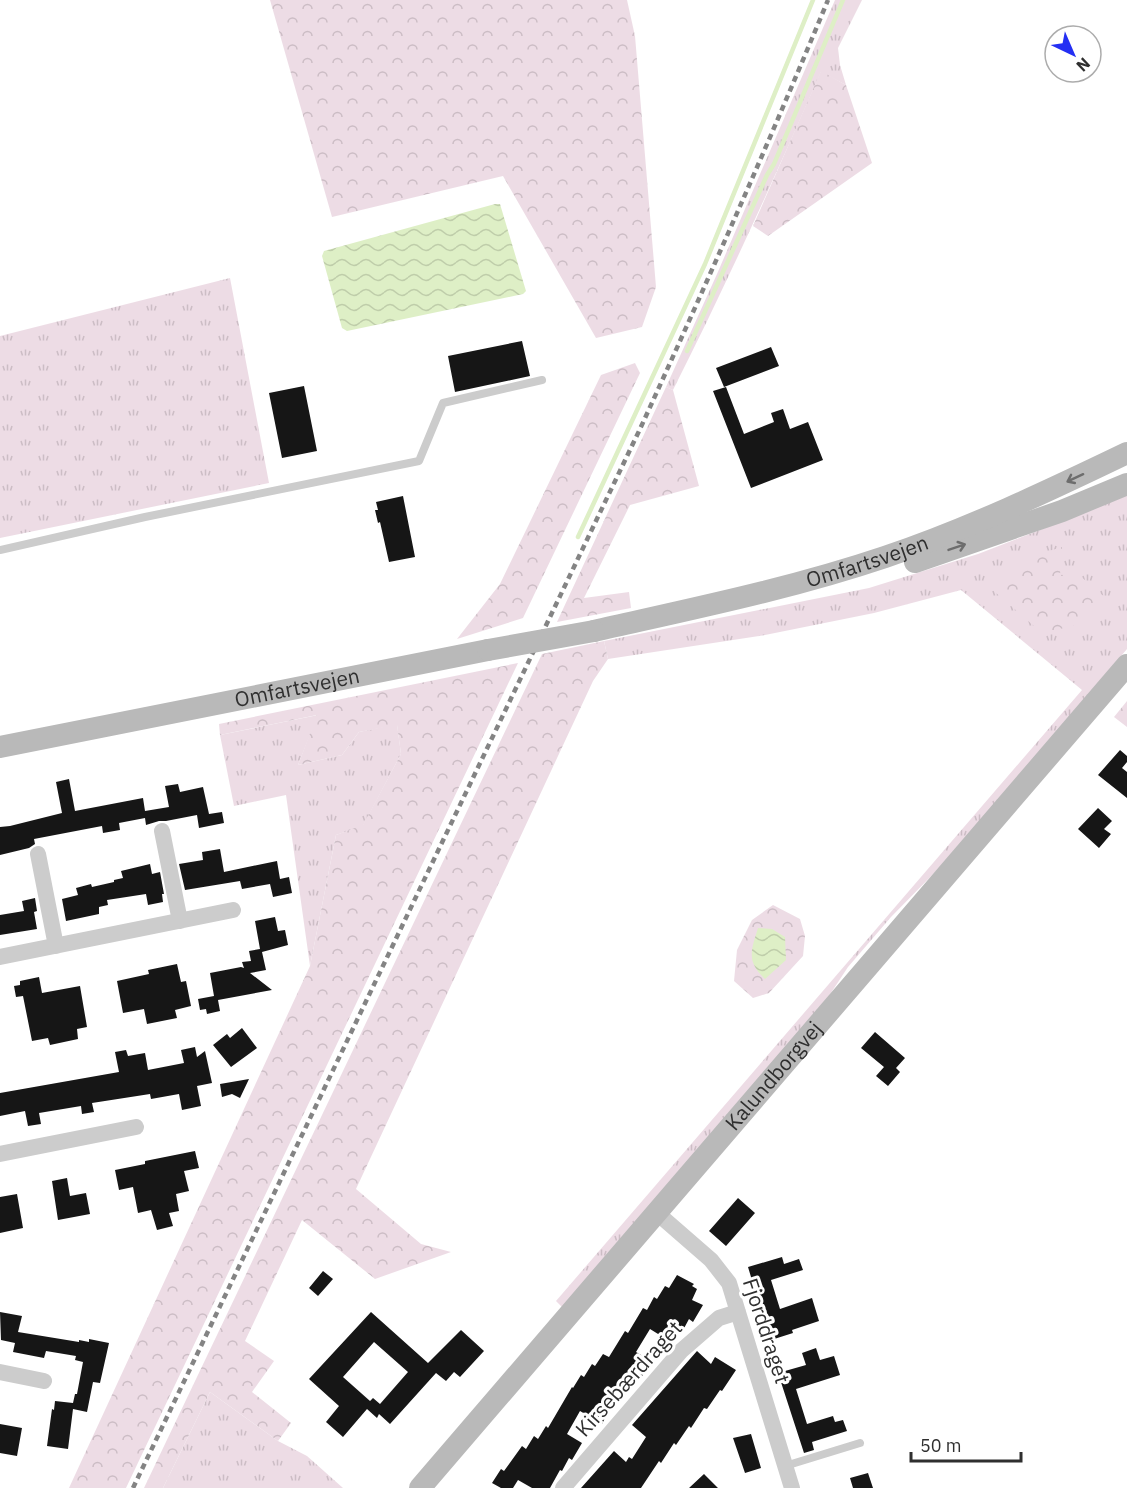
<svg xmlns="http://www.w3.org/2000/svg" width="1127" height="1488" font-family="'IBM Plex Sans',sans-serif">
	<defs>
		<pattern id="grass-tufts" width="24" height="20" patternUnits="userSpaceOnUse" patternTransform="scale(1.5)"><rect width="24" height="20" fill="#eddce5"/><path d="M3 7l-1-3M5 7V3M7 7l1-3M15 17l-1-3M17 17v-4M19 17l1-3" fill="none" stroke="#ccbdc5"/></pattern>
		<pattern id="forest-crowns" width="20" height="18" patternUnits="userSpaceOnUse" patternTransform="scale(1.5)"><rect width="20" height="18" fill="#eddce5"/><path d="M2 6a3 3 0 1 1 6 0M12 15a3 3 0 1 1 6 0" fill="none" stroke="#ccbdc5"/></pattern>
		<pattern id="water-waves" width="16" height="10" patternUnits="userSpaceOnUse" patternTransform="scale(1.5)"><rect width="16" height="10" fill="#deefc6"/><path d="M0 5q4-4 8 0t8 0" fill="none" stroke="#bfcdaa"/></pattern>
	</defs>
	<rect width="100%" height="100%" fill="#fff"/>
	<path fill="url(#grass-tufts)" d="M835 0H862L838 48 840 65 846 85 821 72C774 179 726 285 673 390L666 387 717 274Z
		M230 278 269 483 0 538V336Z
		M1127 494V649L945 862 891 917 848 967 819 1011 563 1308 556 1301 1082 690 961 590 874 613 765 635 608 659 604 641 869 588 978 554 1045 528Z
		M318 715 298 765 342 755 359 732 397 724 401 754 363 826 336 835 310 966 286 795 234 806 220 735Z
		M210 1392 278 1441 307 1456 343 1488H163Z"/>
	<path fill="url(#forest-crowns)" d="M270 0H627L635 36 656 287 642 327 596 338 503 176 332 217Z
		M821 71 846 85 872 163 768 236 753 226Z
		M635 363 640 373 523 618 457 639 500 584 601 375Z
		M666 387 673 390 699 486 630 505 584 598 629 592 631 608 557 622Z
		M1062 547 1060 575 1078 574 1109 601 1073 626 1042 633 988 586 1027 566 1029 557Z
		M604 641 608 659 593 681 356 1189 421 1244 451 1252 375 1279 302 1220 245 1341 274 1361 252 1392 291 1423 278 1441 210 1392 163 1488H144L542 654Z
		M518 663 126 1488H69L310 966 336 835 363 825 401 754 397 725 359 732 342 755 298 765 317 715 220 735 219 724Z
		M1127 701V727L1114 717Z
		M773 905 800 919 805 936 803 956 769 993 753 998 734 981 737 950 752 920Z"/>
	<path fill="url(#water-waves)" d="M495 204H500L526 291 523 294 347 331 342 328 322 256 324 251Z
		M758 928 772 929 785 937 786 960 765 979C746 961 751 951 758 928Z"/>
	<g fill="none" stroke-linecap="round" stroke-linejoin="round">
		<path stroke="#deefc6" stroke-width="4.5" d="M687 351 767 175 774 164 843 0
			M578 537 705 264 813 0"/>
	</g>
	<path fill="#161616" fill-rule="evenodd" d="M522 341 530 376 455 392 448 356Z
		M771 347 779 366 724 387 716 368Z
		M304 386 317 451 282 458 269 393Z
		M726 387 744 434 774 422 771 413 783 409 790 429 808 422 823 460 751 488 713 391Z
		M403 496 415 557 389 562 380 522 378 523 375 510H378L376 502Z
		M1120 750 1127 756V762L1122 768 1127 772V798L1098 775Z
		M69 779 75 811 143 798 145 811 169 807 165 786 178 784 180 792 203 787 209 814 222 812 224 823 199 828 197 815 166 821H159L146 825 145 818 119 823 120 830 103 833 102 826 34 839 35 844 29 848 0 855V827L10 826 62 813 56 782Z
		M1098 808 1112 821 1104 829 1111 834 1099 848 1078 829Z
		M220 849 224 872 277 861 280 879 289 877 292 893 273 897 270 884 242 889 240 881 185 890 179 864 203 860 202 852Z
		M150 864 152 874 160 872 164 894H162L163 902 148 905 146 894 107 900 108 905 99 907V914L66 921 62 899 78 895 76 888 91 884 92 887 114 882V880L123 878 121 871Z
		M35 898 37 911 34 912 37 929 0 935V915L24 911 22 901Z
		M275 917 278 931 285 930 288 945 262 952 266 970 250 973 272 990 218 1000 220 1011 207 1014 206 1009 200 1010 198 999 214 996 210 973 241 967 244 968 242 962 251 961 249 951 260 949 255 921Z
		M177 964 181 982 186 981 191 1006 175 1010 177 1018 147 1024 144 1009 123 1013 117 981 149 974 148 970Z
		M39 977 42 993 80 986 87 1027 77 1029 78 1039 50 1045 48 1038 32 1041 23 996 16 997 14 986 20 985V981Z
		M242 1028 257 1048 231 1067 213 1045 227 1034 230 1038Z
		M875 1032 905 1058 896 1068 900 1072 888 1086 876 1076 884 1067 861 1048Z
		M195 1047 197 1057 205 1051 212 1083 197 1086 201 1106 182 1110 179 1094 151 1099 150 1094 92 1103 94 1112 82 1114 81 1106 39 1113 41 1124 28 1126 25 1111 0 1116V1093L119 1072 115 1052 126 1050 128 1056 145 1053 148 1070 184 1063 181 1050Z
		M249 1079 240 1098 232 1094 222 1097 220 1084Z
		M195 1151 199 1168 184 1171 189 1191 176 1194 179 1211 169 1213 173 1226 157 1230 151 1210 138 1213 133 1187 119 1190 115 1170 145 1164V1161Z
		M67 1178 70 1196 86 1193 90 1214 58 1220 52 1181Z
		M17 1194 23 1228 0 1233V1197Z
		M738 1198 755 1213 726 1246 709 1231Z
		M782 1257 784 1264 799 1259 803 1270 771 1280 780 1309 812 1298 819 1321 792 1330 793 1333 771 1340 764 1319 761 1320 754 1298 757 1297 748 1267Z
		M323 1271 333 1279 318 1296 309 1288Z
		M677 1275 694 1284 692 1286 697 1289 692 1300 703 1305 693 1322 689 1319 682 1332 678 1330 671 1342 650 1329 636 1352 651 1361 641 1378 639 1376 622 1400 619 1398 612 1411 609 1410 602 1424 580 1411 567 1434 582 1443 572 1460 569 1458 562 1471 560 1470 550 1488H532L518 1480 513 1488H501L492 1483 501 1469 504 1471 522 1446 526 1449 534 1436 538 1439 546 1426 548 1428 572 1387 573 1388 581 1375 584 1377 592 1364 595 1366 603 1354 609 1357 625 1331 628 1333 643 1308 647 1310 654 1297 657 1299 665 1286 669 1288Z
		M0 1312 22 1316 18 1332 79 1342V1340L89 1342V1339L109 1343 100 1383 93 1382 87 1412 73 1409 68 1449 47 1446 52 1409 54 1410 55 1401 73 1403 75 1394H77L83 1362 75 1360 76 1356 46 1351 44 1358 13 1352 15 1343 1 1340Z
		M371 1312 428 1363 461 1330 484 1351 460 1377 454 1372 446 1381 436 1373 390 1424 379 1414 377 1418 367 1409 343 1437 326 1422 339 1406 309 1379ZM374 1342 408 1372 380 1404 373 1398 370 1401 343 1377Z
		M816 1348 820 1360 834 1356 840 1375 796 1389 807 1424 833 1416 835 1422 843 1420 847 1431 812 1442 814 1450 804 1453 778 1373 806 1365 802 1353Z
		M697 1351 711 1364 715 1357 736 1370 722 1391 720 1390 707 1409 704 1408 691 1428 689 1426 676 1445 674 1443 661 1463 659 1461 641 1488H581L614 1451 626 1462 629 1457 632 1459 646 1437 632 1425Z
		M0 1424 22 1428 17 1456 0 1453Z
		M751 1434 761 1468 745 1473 733 1438Z
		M868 1473 873 1488H853L850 1478Z
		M704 1474 718 1488H689Z"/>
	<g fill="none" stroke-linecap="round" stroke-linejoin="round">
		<path stroke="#ccc" stroke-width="8" d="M0 550 145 517 419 461 443 403 542 380
			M785 1466 860 1443"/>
		<path stroke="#ccc" stroke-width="16" d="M162 831 180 921
			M38 854 56 946
			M0 957 233 910
			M0 1154 136 1127
			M657 1213 711 1260 729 1283 792 1488
			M0 1372 44 1381
			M563 1488 681 1351 719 1318 738 1312"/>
		<g stroke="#b9b9b9" stroke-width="22">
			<path d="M915 562 1062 511 1127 484"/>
			<path id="s1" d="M594 631C691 609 790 589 885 557 968 529 1048 491 1127 453"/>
			<path id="s2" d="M0 747 488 650"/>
			<path id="s3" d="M420 1488 1127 665"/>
		</g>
		<path stroke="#848484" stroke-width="4.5" stroke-dasharray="6 4.5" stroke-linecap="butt" d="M133 1488 640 429C705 287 768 145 828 0"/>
		<path stroke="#b9b9b9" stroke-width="22" d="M488 650 594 631"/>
	</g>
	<defs><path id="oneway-shaft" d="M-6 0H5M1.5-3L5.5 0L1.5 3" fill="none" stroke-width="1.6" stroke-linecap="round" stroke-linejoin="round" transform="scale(1.5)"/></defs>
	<g stroke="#6d6d6d">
		<use href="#oneway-shaft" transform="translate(1075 478) rotate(155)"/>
		<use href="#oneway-shaft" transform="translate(957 547) rotate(-19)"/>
	</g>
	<g text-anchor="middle" stroke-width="6" stroke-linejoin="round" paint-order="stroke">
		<g font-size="21" fill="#2f2f2f" stroke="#fff">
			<text dy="7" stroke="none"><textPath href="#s1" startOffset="282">Omfartsvejen</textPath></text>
			<text dy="7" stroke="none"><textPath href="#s2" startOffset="303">Omfartsvejen</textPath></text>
			<text dy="7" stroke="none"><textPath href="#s3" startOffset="543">Kalundborgvej</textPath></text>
			<text transform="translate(766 1331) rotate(72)" y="7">Fjorddraget</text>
			<text transform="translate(629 1379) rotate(-48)" y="7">Kirsebærdraget</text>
		</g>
	</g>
	<g transform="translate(1073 54) rotate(136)"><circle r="28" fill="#ffffff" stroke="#acacac" stroke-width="1.5"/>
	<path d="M0-4.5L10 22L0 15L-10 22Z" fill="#242ff3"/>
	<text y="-9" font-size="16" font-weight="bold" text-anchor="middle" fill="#2f2f2f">N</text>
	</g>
	<path d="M911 1452v9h110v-9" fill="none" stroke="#2f2f2f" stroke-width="3"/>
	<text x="920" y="1452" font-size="18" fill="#2f2f2f" stroke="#ffffff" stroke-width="4.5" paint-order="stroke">50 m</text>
</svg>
